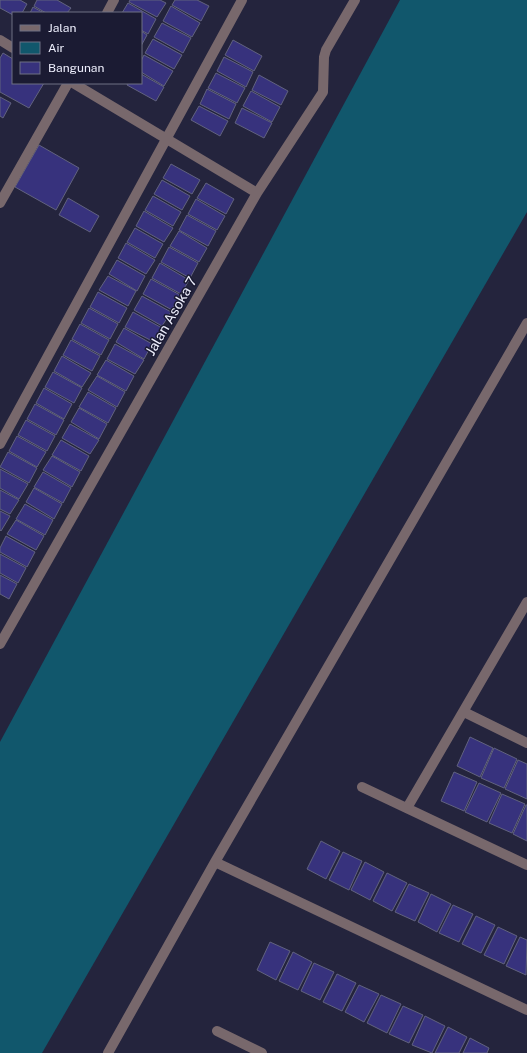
<svg xmlns="http://www.w3.org/2000/svg" width="527" height="1053" font-family="'Public Sans',sans-serif">
	<rect width="100%" height="100%" fill="#24243d"/>
	<path fill="#11576c" d="M400 0H527V212L42 1053H0V742Z"/>
	<path fill="#37327d" stroke="#61627f" d="M0 0H20L27 4 22 13H13V15L0 8Z
		M37 0H57L71 8 67 13H46L34 6Z
		M130 0H160L166 3 157 17 129 2Z
		M175 0H197L209 6 201 21 172 5Z
		M128 3 156 19 148 34 141 30V13H122Z
		M171 6 200 23 192 37 163 21Z
		M33 7 44 13H30Z
		M162 23 191 38 183 53 154 37Z
		M141 31 147 35 141 46Z
		M153 39 182 55 174 69 145 53Z
		M233 40 262 56 254 71 225 55Z
		M3 53 13 59V83H44L29 108 0 92V58Z
		M144 55 173 71 164 86 141 72V61Z
		M224 57 253 72 246 87 217 71Z
		M216 73 245 88 237 103 208 88Z
		M141 74 164 87 156 101 127 85 128 83H141Z
		M259 75 288 91 281 105 252 90Z
		M207 89 236 104 229 119 200 104Z
		M251 91 280 107 272 122 243 106Z
		M0 97 11 103 3 118 0 116Z
		M199 106 228 121 220 136 191 120Z
		M242 108 272 123 264 138 235 123Z
		M39 145 79 168 56 210 15 187Z
		M171 164 200 180 192 194 163 178Z
		M162 180 190 196 182 210 154 194Z
		M206 183 234 199 226 214 197 198Z
		M153 196 181 212 173 226 145 210Z
		M68 198 99 216 90 232 59 215Z
		M196 199 225 216 217 230 188 214Z
		M144 211 173 228 164 242 136 226Z
		M187 215 216 231 208 246 179 230Z
		M135 228 163 244 155 258 127 242Z
		M179 231 207 248 199 262 170 246Z
		M126 243 155 260 146 274 118 258Z
		M169 247 198 263 190 278 161 262Z
		M117 260 145 276 137 291 109 274Z
		M160 263 189 280 181 294 152 278Z
		M108 276 136 291 128 306 99 290Z
		M151 279 180 295 172 310 143 294Z
		M98 292 127 308 119 323 90 307Z
		M142 296 171 312 162 326 134 310Z
		M89 308 118 324 110 339 81 323Z
		M133 312 162 328 154 342 125 327Z
		M80 324 109 340 101 355 72 339Z
		M124 328 152 344 144 359 116 342Z
		M71 340 100 356 92 371 63 355Z
		M115 344 144 360 135 374 107 359Z
		M62 356 91 373 82 387 54 371Z
		M106 360 134 376 126 391 97 375Z
		M53 372 82 388 74 403 45 387Z
		M97 376 125 392 117 407 88 390Z
		M44 388 72 404 64 419 36 403Z
		M88 392 116 408 108 423 79 407Z
		M35 404 64 420 56 435 27 419Z
		M79 408 107 424 99 439 71 422Z
		M26 420 55 436 47 451 18 435Z
		M70 424 99 440 90 454 62 438Z
		M17 436 46 452 37 467 9 451Z
		M61 440 89 456 81 471 52 455Z
		M8 452 37 468 29 483 0 467Z
		M52 456 80 472 72 487 43 470Z
		M0 469 28 484 19 499 0 488Z
		M43 472 71 488 63 503 34 487Z
		M34 488 62 504 54 519 26 502Z
		M0 490 19 500 10 514 0 509Z
		M25 504 53 520 45 535 16 519Z
		M0 511 10 516 1 531 0 530Z
		M16 520 44 536 36 550 7 534Z
		M6 536 35 552 27 567 0 552V548Z
		M0 554 26 568 18 583 0 573Z
		M0 575 17 584 9 599 0 594Z
		M470 737 493 748 480 777 457 766Z
		M494 748 517 759 504 788 481 778Z
		M518 760 527 764V799L505 789Z
		M454 772 477 782 464 811 441 801Z
		M479 783 501 793 487 822 465 812Z
		M502 794 525 804 512 833 489 823Z
		M526 805H527V841L513 834Z
		M321 841 340 851 326 879 307 869Z
		M343 852 362 861 349 890 329 880Z
		M365 862 384 872 370 900 351 890Z
		M387 873 407 883 392 911 373 901Z
		M409 884 429 893 415 921 395 912Z
		M431 894 451 904 437 932 418 922Z
		M453 905 473 914 459 942 439 933Z
		M476 916 495 925 481 953 462 944Z
		M498 927 517 936 504 964 484 955Z
		M520 937 527 940 526 975 506 966Z
		M270 942 290 951 276 980 257 970Z
		M293 952 312 962 298 990 279 981Z
		M314 963 334 972 320 1000 301 991Z
		M337 974 356 983 342 1011 323 1002Z
		M359 985 379 994 364 1022 345 1012Z
		M381 995 401 1004 387 1033 367 1023Z
		M403 1006 423 1015 409 1043 389 1034Z
		M425 1016 445 1026 432 1053 412 1045Z
		M448 1027 467 1037 459 1053H435Z
		M470 1038 489 1048 487 1053H463Z"/>
	<g fill="none" stroke-linecap="round" stroke-linejoin="round">
		<path stroke="#78686c" stroke-width="10" d="M107 13 114 0
			M0 40 13 48
			M73 83 257 193
			M0 203 68 83
			M0 444 242 0
			M0 644 257 193 323 92 324 57 326 50 355 0
			M464 712 527 743
			M362 787 527 865
			M407 808 527 602
			M215 862 527 1010
			M217 1031 262 1053
			M108 1053 215 862 527 323"/>
	</g>
	<g text-anchor="middle" stroke-width="3" stroke-linejoin="round" paint-order="stroke">
		<g font-size="14" fill="#eeeffd" stroke="#1b1b33">
			<text transform="translate(171 316) rotate(-60)" y="5">Jalan Asoka 7</text>
		</g>
	</g>
	<rect x="12" y="12" width="130" height="72" fill="#1b1b33" stroke="#6f7084"/>
	<rect x="20" y="25" width="20" height="6" fill="#78686c" stroke="#6f7084"/>
	<text x="48" y="32" font-size="12" fill="#eeeffd">Jalan</text>
	<rect x="20" y="42" width="20" height="12" fill="#11576c" stroke="#6f7084"/>
	<text x="48" y="52" font-size="12" fill="#eeeffd">Air</text>
	<rect x="20" y="62" width="20" height="12" fill="#37327d" stroke="#6f7084"/>
	<text x="48" y="72" font-size="12" fill="#eeeffd">Bangunan</text>
</svg>
